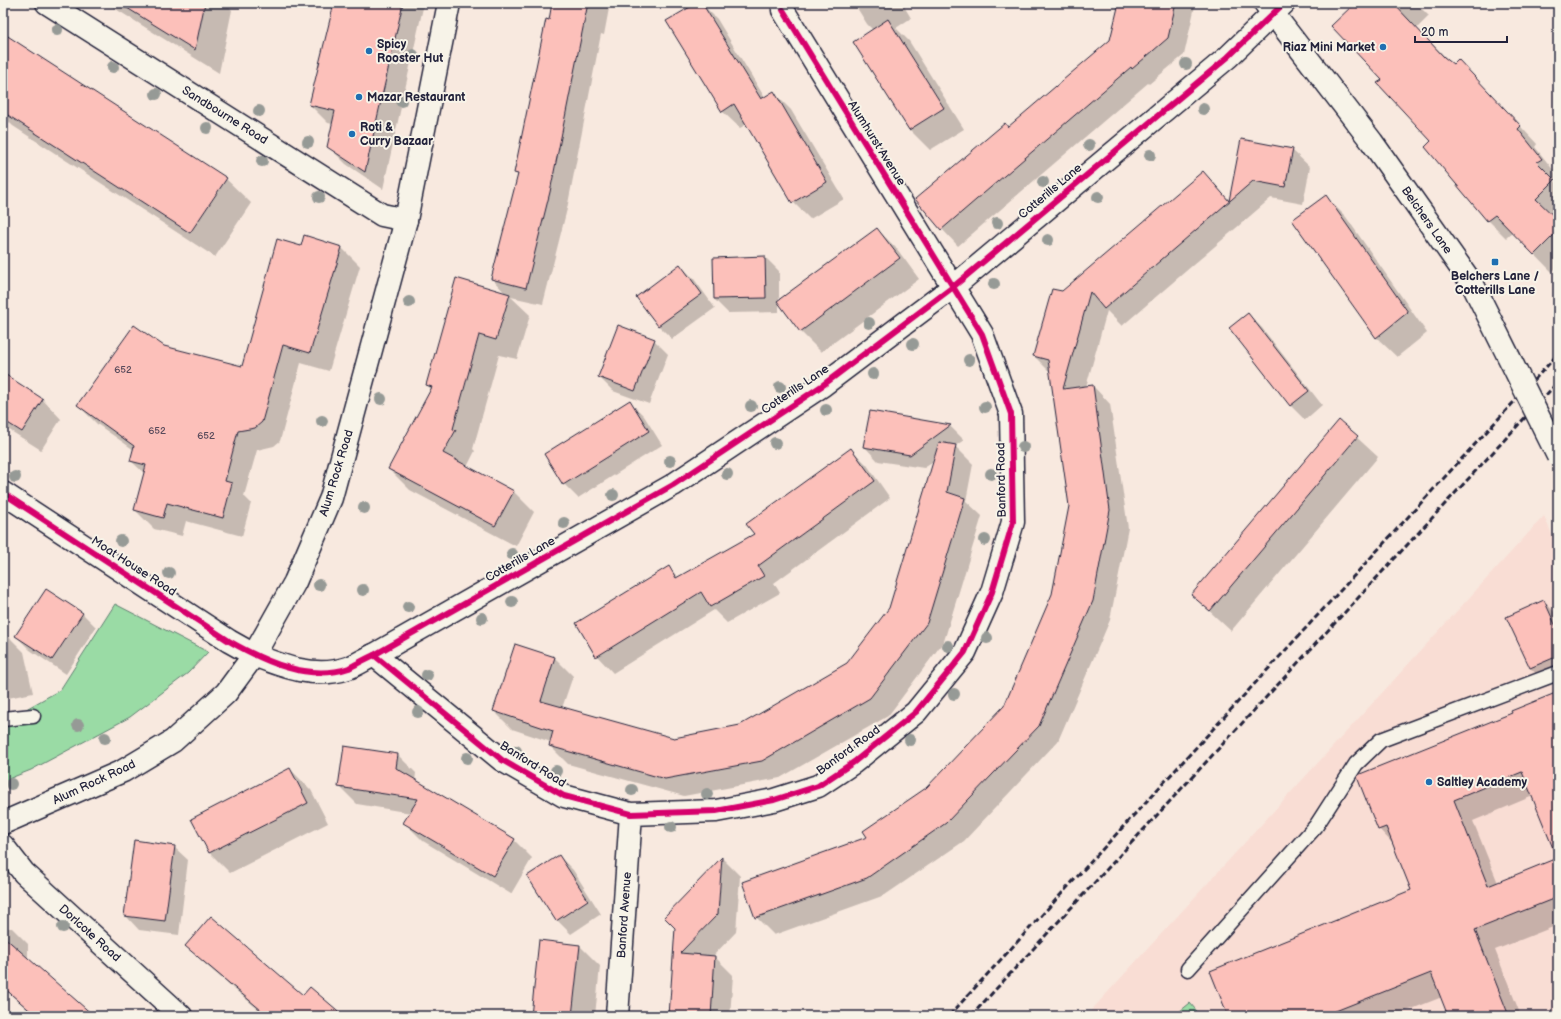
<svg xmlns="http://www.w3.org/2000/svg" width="1561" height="1019" font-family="'Balsamiq Sans',sans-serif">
	<rect width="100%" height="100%" fill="#f8e9df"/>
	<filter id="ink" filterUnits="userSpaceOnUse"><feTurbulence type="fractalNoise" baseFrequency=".025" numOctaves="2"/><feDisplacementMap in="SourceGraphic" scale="8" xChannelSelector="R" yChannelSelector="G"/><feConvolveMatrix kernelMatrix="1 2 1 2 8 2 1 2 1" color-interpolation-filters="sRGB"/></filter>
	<g filter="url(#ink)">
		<path fill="#f9ddd4" d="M1544 516 1558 548V1016H1086Z"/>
		<path fill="#9adba5" stroke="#5e7e70" d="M115 604 208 652 188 673 130 717 31 770 3 781V722L60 690Z
			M1190 1003 1201 1016H1174Z"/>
		<path fill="#0003" d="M106 3H225L232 10 219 73Z
			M334 3H424L383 189 346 164 328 146 333 124 328 123 310 105 319 72Z
			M553 3H610L604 35 601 34 567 209 543 304 511 297 530 315 517 359 499 355 473 449 475 451 467 467 513 491 534 512 516 546 410 490 389 469 432 390 427 385 506 294 492 279 518 176 516 173Z
			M699 3H701L717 19 765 98 774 93 791 110 844 199 810 219 793 202 747 124 740 128 722 111Z
			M854 3H902L911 18 896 28 909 41 964 129 930 150 910 130 855 42 873 30 867 24Z
			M1120 3H1192L1195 6 1184 55 1149 84 1148 83 958 246 942 229 1009 128 1111 41Z
			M1357 3H1416L1429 16 1417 28 1453 65 1458 60 1537 144 1535 147 1558 176 1554 180 1558 184V212L1553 217 1558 222V266L1552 272 1513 232 1506 238 1488 220 1427 147 1433 141 1383 80Z
			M3 35 226 179 251 203 215 257 13 126 3 116Z
			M1242 140 1292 150 1310 167 1303 204 1271 198 1122 326 1107 311 1086 387 1093 386 1110 404 1128 528 1110 620 1058 741 964 841 885 895 774 935 756 917 868 838 926 789 1004 707 1053 594 1070 506 1050 372 1034 356 1062 292 1203 173 1230 201Z
			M1326 197 1346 217 1427 333 1397 357 1376 337Z
			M877 229 897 249 919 279 821 352 801 332 779 303V312L728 313 714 299 765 257 779 271V301Z
			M301 247H341L360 266 329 371 301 363 280 441 274 446 257 450 244 496 251 503 242 536 186 521 182 536 154 529 135 510 145 474 131 461 134 450 97 424 78 405 164 347 242 368Z
			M680 265 694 279 715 308 672 339 658 325Z
			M1248 314 1262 328 1322 405 1305 420 1291 406 1230 329Z
			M654 340 668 354 649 404 613 391 599 377Z
			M3 374 43 400 61 419 41 450 3 426Z
			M630 402 644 416 662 445 578 498 564 484Z
			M871 412 950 426 964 440 955 446 973 464 966 501 982 516 944 641 888 716 780 778 684 796 568 764 550 746 551 742 512 729 494 711 516 645 555 658 573 676 562 708 674 739 740 726 847 664 890 608 935 461 924 468 878 461 865 447Z
			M1339 421 1378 457 1231 631 1192 595Z
			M851 449 867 465 890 498 774 583 780 593 727 623 714 610 613 673 597 656 669 568 679 578 755 534Z
			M1544 601 1558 616V675L1544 681 1530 668Z
			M83 614 96 627 66 674 30 650 16 636Z
			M3 634H6L24 652 33 693 3 699Z
			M1558 699V859L1533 796 1473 821 1498 883 1558 859V925L1495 950 1521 1016H1449L1442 997 1394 1016H1229L1413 890 1394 845 1379 829Z
			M398 755 416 773 415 781 514 840 532 858 511 894 423 841 405 823 411 813 357 804 339 786Z
			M290 769 311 790 328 823 230 873 210 853 193 819Z
			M174 847 188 860 179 935 139 930 126 916Z
			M559 856 573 870 601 914 571 934 557 920Z
			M722 858 740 876 736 932 712 957H715L733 975 730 1016H670L676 928 665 917Z
			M3 928H12L28 944V959L93 1016H35L9 993H3Z
			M187 946 303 996 343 1016H266L206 965Z
			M580 946 600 966 595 1016H532Z"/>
		<path fill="#fcc0ba" stroke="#22223b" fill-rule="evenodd" d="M119 3H205L195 50Z
			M334 3H403L365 172 327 147 335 111 309 105Z
			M552 3H588L550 192 526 288 491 279 518 174 514 173 546 19 549 20Z
			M697 3H702L761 99 774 91 827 182 792 203 734 104 722 112 666 21Z
			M1119 3H1176L1168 38 1132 69 1131 67 941 230 915 199 1005 123 1008 127 1110 40Z
			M1355 3H1393L1444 57 1453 64 1458 59 1521 126 1518 129 1542 159 1537 162 1555 180 1536 199 1558 220V231L1534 255 1495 215 1487 221 1425 147 1431 141 1377 83 1382 80 1331 26Z
			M888 19 944 108 909 130 853 42Z
			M3 33 227 178 190 233 3 112Z
			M1241 139 1293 149 1285 187 1253 181 1104 309 1090 292 1063 389 1093 385 1110 510 1093 601 1039 726 946 823 867 878 755 918 742 882 867 837 863 831 926 788 1004 706 1052 594 1069 506 1048 360 1033 356 1052 289 1062 291 1203 171 1229 201Z
			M1326 195 1408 312 1376 338 1292 220Z
			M877 228 900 258 800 332 777 301Z
			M304 235 342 247 310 353 283 345 262 422 255 428 238 431 225 481 232 483 223 518 167 503 163 518 134 510 146 465 130 461 134 446 77 405 134 325 164 346 242 366 277 239 301 246Z
			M765 256 766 298 714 299 713 258Z
			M680 264 702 294 658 326 636 297Z
			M456 278 510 294 496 340 479 335 453 429 456 430 443 453 514 491 495 526 388 469 432 387 426 385Z
			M1248 313 1309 391 1290 406 1229 328Z
			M618 325 655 339 635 391 598 377Z
			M3 373 43 399 22 432 3 420Z
			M630 400 649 431 563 485 544 454Z
			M870 411 951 425 910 455 863 447Z
			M1339 420 1358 436 1210 611 1191 595Z
			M939 442 956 445 947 492 965 498 927 623 870 698 762 761 665 779 549 746 553 731 493 711 515 644 555 657 541 701 674 738 740 725 847 663 889 608Z
			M851 448 875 481 758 566 764 576 710 607 701 592 596 657 576 623 669 566 676 578 754 534 746 524Z
			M46 589 83 613 52 660 15 636Z
			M1544 600 1558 631V656L1530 668 1506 617Z
			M1558 692V897L1475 930 1509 1016H1448L1431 973 1323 1016H1228L1210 971 1411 890 1386 827 1378 830 1357 777 1360 774 1512 713 1511 711ZM1522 772 1557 858 1488 886 1454 800Z
			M344 746 398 754 396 768 515 839 493 876 403 823 418 799 338 787Z
			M290 768 308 803 209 853 191 819Z
			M134 840 175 846 165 921 124 916Z
			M559 855 588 900 556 921 527 876Z
			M722 857 718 914 680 953 715 956 711 1016H669L675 928 664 917Z
			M211 916 303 995 310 987 344 1016H268L185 946Z
			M3 936 94 1016H36L3 987Z
			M539 940 580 945 572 1016H531Z"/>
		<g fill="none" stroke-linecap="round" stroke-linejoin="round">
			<g stroke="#22223b" stroke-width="17">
				<path id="service" d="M3 719 33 716
					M1188 969 1316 826 1356 764 1381 740 1558 673"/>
			</g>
			<g stroke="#22223b" stroke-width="25">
				<path id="minor" d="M47 3 382 215 406 220
					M3 493 229 641 254 655
					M374 655 502 760 564 796 631 814 716 811 774 800 818 786 854 762 916 712 965 652 992 592 1013 522 1011 414 982 334 783 10
					M3 846 24 873 181 1016
					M617 1016 631 814"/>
			</g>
			<g stroke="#22223b" stroke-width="25">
				<path id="tertiary" d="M1265 3 1372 142 1473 285
					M254 655C284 667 316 679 348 668 357 665 365 659 374 655L673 485 823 385 953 287 1228 57 1284 3
					M3 823 123 771 173 741 226 693 254 655 295 582 331 498 406 220 449 3"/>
			</g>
			<use href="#service" stroke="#f7f3e8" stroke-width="14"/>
			<use href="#minor" stroke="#f7f3e8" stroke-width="22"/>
			<use href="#tertiary" stroke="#f7f3e8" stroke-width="22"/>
			<path stroke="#22223b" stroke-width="3" stroke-dasharray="6 3" stroke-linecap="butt" d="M949 1016 1558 354
				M971 1016 1558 382"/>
			<g stroke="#22223b" stroke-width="25" stroke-linecap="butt">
				<path id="tertiary-bridge" d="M1473 285 1558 456"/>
			</g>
			<use href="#tertiary-bridge" stroke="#f7f3e8" stroke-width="22"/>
			<g stroke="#f7f3e8" stroke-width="8">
				<path id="cycleway" d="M3 493 229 641C264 661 308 682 349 668 357 664 365 659 374 655L673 485 823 385 953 287 1228 57 1284 3
					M374 655 502 760 564 796 631 814 716 811 774 800 818 786 854 762 916 712 965 652 992 592 1013 522 1011 414 982 334 783 10"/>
			</g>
			<use href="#cycleway" stroke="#d6006c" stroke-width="6"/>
		</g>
		<g fill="#969a96">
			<circle cx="57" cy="30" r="6"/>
			<circle cx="413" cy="55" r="6"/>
			<circle cx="1186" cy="64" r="6"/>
			<circle cx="113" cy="67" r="6"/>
			<circle cx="156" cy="94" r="6"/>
			<circle cx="401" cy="101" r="6"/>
			<circle cx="1203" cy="109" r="6"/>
			<circle cx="259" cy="111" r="6"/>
			<circle cx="207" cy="128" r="6"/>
			<circle cx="308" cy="142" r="6"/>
			<circle cx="1089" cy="145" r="6"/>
			<circle cx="1150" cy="155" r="6"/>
			<circle cx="262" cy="161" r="6"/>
			<circle cx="1043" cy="182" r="6"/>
			<circle cx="319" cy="197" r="6"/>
			<circle cx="1098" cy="197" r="6"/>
			<circle cx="997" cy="223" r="6"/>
			<circle cx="1048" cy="240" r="6"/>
			<circle cx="994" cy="284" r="6"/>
			<circle cx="409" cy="302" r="6"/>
			<circle cx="869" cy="323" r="6"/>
			<circle cx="913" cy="344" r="6"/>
			<circle cx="969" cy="360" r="6"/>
			<circle cx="873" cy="374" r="6"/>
			<circle cx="780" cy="387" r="6"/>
			<circle cx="381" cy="399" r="6"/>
			<circle cx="751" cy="406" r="6"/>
			<circle cx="985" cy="407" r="6"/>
			<circle cx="826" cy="410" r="6"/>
			<circle cx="322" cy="421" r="6"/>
			<circle cx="775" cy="443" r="6"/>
			<circle cx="1023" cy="447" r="6"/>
			<circle cx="670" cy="461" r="6"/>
			<circle cx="727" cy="474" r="6"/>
			<circle cx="991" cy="474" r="6"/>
			<circle cx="15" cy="477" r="6"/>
			<circle cx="613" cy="495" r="6"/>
			<circle cx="364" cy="508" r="6"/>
			<circle cx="564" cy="523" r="6"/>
			<circle cx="985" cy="540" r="6"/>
			<circle cx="121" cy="541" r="6"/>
			<circle cx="512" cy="554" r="6"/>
			<circle cx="169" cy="573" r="6"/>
			<circle cx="319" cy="585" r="6"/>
			<circle cx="363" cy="590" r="6"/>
			<circle cx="512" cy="602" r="6"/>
			<circle cx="408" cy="607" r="6"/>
			<circle cx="482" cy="618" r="6"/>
			<circle cx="987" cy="638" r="6"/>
			<circle cx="948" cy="646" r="6"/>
			<circle cx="427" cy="675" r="6"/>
			<circle cx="954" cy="694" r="6"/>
			<circle cx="418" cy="712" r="6"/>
			<circle cx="78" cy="725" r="6"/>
			<circle cx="105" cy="738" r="6"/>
			<circle cx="910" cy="740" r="6"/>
			<circle cx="516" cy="751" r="6"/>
			<circle cx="467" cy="758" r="6"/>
			<circle cx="556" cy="771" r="6"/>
			<circle cx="11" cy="784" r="6"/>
			<circle cx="632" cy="790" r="6"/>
			<circle cx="707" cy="794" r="6"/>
			<circle cx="671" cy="827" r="6"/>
			<circle cx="63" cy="927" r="6"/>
		</g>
	</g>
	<g fill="#1f6fb2" stroke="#f7f3e8" stroke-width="1.5">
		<circle cx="1383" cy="47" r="4"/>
		<circle cx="369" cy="51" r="4"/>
		<circle cx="359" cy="97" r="4"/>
		<circle cx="352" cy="134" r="4"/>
		<rect x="1491" y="258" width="8" height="8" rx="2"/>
		<circle cx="1429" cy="782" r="4"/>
	</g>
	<g text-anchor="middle" stroke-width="4" stroke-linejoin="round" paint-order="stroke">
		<g font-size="10" fill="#584a5b">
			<text x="123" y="373">652</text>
			<text x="157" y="434">652</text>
			<text x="206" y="439">652</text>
		</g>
		<g font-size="12" font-weight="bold" fill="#22223b" stroke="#f7f3e8" text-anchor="start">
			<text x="377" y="48">Spicy<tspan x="377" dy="14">Rooster Hut</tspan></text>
			<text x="1375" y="51" text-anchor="end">Riaz Mini Market</text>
			<text x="367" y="101">Mazar Restaurant</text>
			<text x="360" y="131">Roti &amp;<tspan x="360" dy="14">Curry Bazaar</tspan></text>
			<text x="1495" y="280" text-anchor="middle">Belchers Lane /<tspan x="1495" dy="14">Cotterills Lane</tspan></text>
			<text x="1437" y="786">Saltley Academy</text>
		</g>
		<g font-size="12" fill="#22223b" stroke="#f7f3e8">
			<text transform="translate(225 115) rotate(32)" y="4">Sandbourne Road</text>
			<text transform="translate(877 143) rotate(58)" y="4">Alumhurst Avenue</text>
			<text transform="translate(1050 191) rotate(-40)" y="4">Cotterills Lane</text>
			<text transform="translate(1427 220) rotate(55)" y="4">Belchers Lane</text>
			<text transform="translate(795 389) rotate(-34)" y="4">Cotterills Lane</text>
			<text transform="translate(336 473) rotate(-73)" y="4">Alum Rock Road</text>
			<text transform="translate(1001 480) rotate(-91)" y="4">Banford Road</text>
			<text transform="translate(520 559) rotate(-30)" y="4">Cotterills Lane</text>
			<text transform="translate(134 566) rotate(33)" y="4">Moat House Road</text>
			<text transform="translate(848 750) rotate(-36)" y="4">Banford Road</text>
			<text transform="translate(533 764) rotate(32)" y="4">Banford Road</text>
			<text transform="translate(94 782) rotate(-25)" y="4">Alum Rock Road</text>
			<text transform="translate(624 915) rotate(-86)" y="4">Banford Avenue</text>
			<text transform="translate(90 933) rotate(42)" y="4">Dorlcote Road</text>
		</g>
	</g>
	<rect width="1561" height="1019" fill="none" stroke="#f7f3e8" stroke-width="16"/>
	<rect x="8" y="8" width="1545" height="1003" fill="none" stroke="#22223b" stroke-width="1.5" filter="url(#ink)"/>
	<path d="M1415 36v6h92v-6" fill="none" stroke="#22223b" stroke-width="2"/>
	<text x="1421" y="36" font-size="12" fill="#22223b" stroke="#f7f3e8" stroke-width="3" paint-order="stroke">20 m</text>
</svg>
